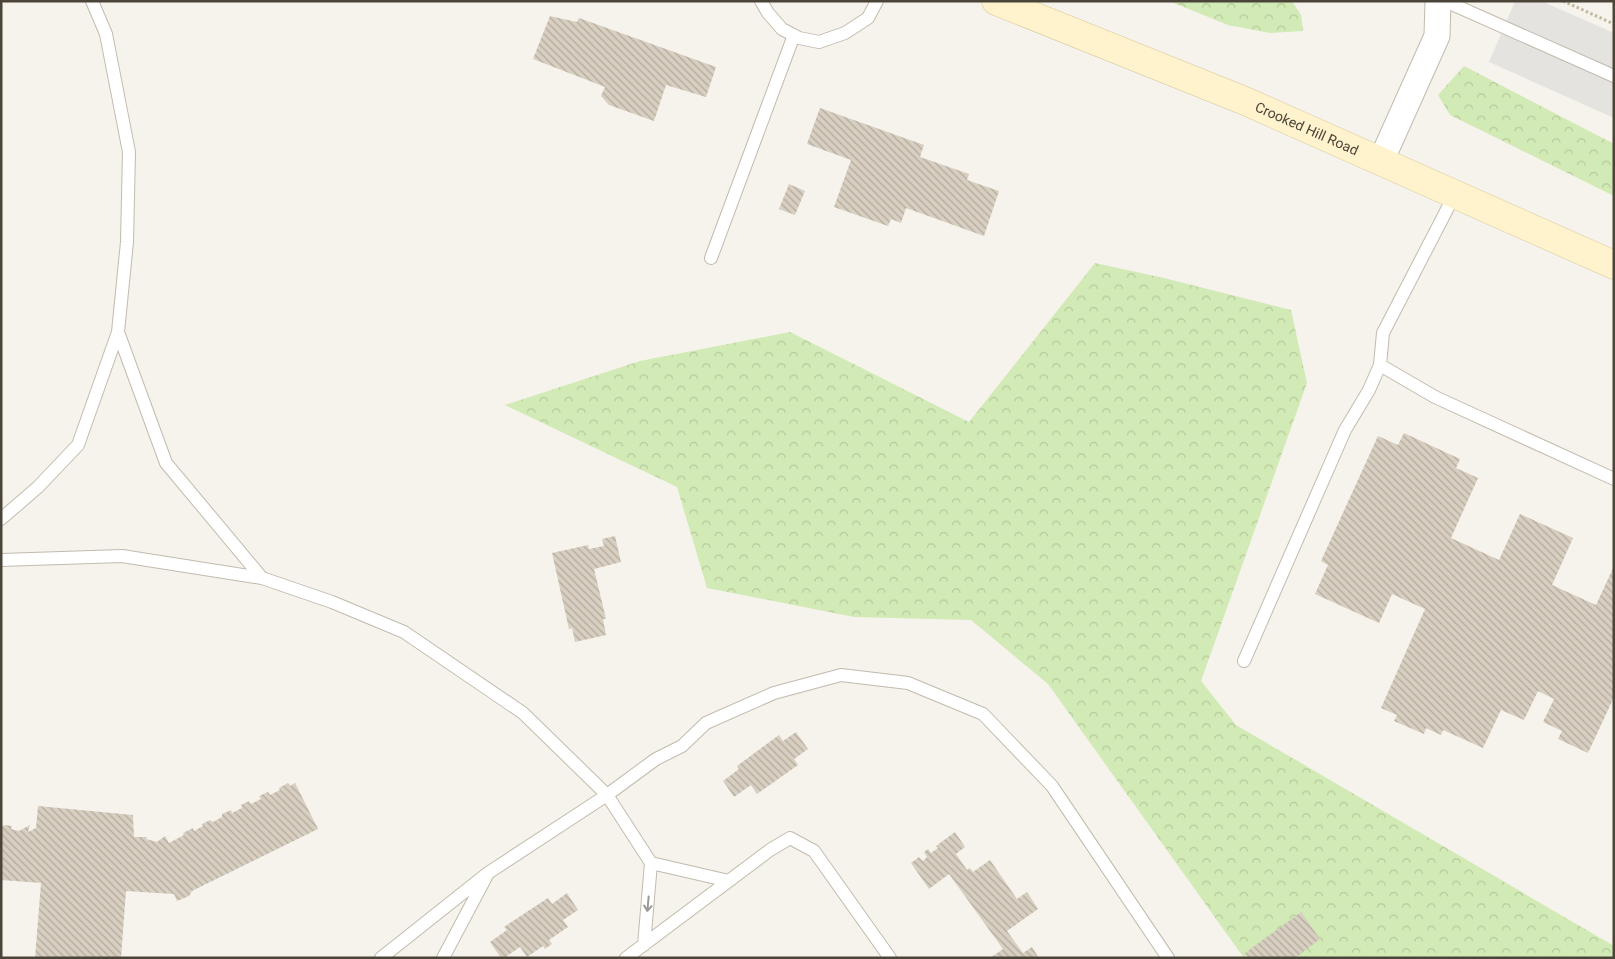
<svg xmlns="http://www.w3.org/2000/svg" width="1615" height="959" font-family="Roboto,sans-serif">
	<defs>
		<pattern id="forest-crowns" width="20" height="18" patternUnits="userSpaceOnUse" patternTransform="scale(1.25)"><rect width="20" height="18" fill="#d2eab5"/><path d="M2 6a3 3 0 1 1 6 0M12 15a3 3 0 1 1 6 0" fill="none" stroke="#b6ca9c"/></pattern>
		<pattern id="building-back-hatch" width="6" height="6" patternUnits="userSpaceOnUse" patternTransform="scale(1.25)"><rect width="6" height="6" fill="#d8cfc1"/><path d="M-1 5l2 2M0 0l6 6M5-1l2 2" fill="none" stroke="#b1aa9e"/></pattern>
	</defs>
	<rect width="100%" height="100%" fill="#f6f3ec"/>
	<path fill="url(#forest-crowns)" d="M1169 1H1292L1301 15 1303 31 1270 33 1228 25Z
		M1464 66 1614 144V196L1450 115 1438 95Z
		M1095 263 1164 278 1291 310 1307 383 1201 681 1236 725 1614 946V958H1244L1048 684 971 620 854 617 707 588 677 487 505 405 640 361 790 332 969 422Z"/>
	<path fill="#e5e3e0" d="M1515 1H1541L1614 33V118L1489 62Z"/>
	<path fill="url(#building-back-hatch)" d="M550 16 577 22 579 18 716 67 706 97 666 85 654 121 609 105 601 96 605 87 533 59Z
		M820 108 924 145 920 157 969 174 967 180 999 191 984 236 906 208 901 223 891 219 888 226 834 207 851 160 807 144Z
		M789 184 805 191 795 215 779 209Z
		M1404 433 1460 459 1456 468 1478 478 1451 538 1499 560 1520 514 1573 538 1552 585 1596 605 1614 566V697L1588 753 1558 739 1562 731 1543 722 1554 699 1538 691 1524 720 1501 710 1483 748 1443 730 1441 735 1426 728 1424 734 1394 721 1397 715 1381 708 1425 609 1392 594 1379 623 1315 594 1328 565 1321 561 1378 436 1398 445Z
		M615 536 621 562 594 569 606 619H603L606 635 575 642 572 628 569 629 552 553 588 545 589 549 604 546 602 539Z
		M796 732 808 749 794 759 798 765 757 794 751 785 734 797 723 781 739 769 737 766 779 735 783 741Z
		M288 783 290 786 295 783 318 829 192 891 189 896 177 901 174 894 126 891 121 958H35L41 883 1 880V827L5 825 12 826 11 829 19 831 30 825 28 832 36 828 38 806 133 815 134 837H147L146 839 157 842 165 836 169 843 184 835 183 833 193 828 194 831 203 826 202 824 210 820 213 822 222 817V814L231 810 232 813 242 808 241 805 249 801 251 804 261 799 259 796 268 792 270 795 280 790 279 788Z
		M955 832 965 847 956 854 967 870 970 868 973 872 990 860 1017 899 1027 892 1038 909 1007 931 1023 953 1032 947 1039 958H990L1003 949 949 874 929 889 911 863 919 857 923 861 927 857 924 852 928 849 931 853 938 848 936 846Z
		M567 893 578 910 563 920 568 927 549 940 552 944 545 949 543 946 527 957 520 947 504 958H501L490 942 507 930 504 927 548 898 552 904Z
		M1301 912 1320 939 1295 958H1249L1245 953Z"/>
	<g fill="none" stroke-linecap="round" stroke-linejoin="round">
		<g stroke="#c2bbae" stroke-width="14">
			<path id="service" d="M761 1 768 13 782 29 799 38 819 42 845 33 868 18 877 1
				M1445 1 1614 76
				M1455 194 1383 333 1380 365 1435 397 1614 479
				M711 258 794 35
				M118 332 166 463 262 578
				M1 519 38 487 78 445 118 332 127 242 129 152 106 34 92 1
				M1 560 122 556 262 578 332 602 404 632 523 713 607 795 651 863 644 945
				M1244 661 1345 430 1369 390 1380 365
				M651 863 729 881
				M381 958 488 873 607 795 656 759 682 746 706 723 774 693 841 675 908 683 983 714 1052 786 1168 958
				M443 958 486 877
				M626 958 770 850 790 838 814 851 890 958"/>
		</g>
		<g stroke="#c2bbae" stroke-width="27">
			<path id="minor" d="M1381 161 1437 36 1438 1"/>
		</g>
		<g stroke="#d6c79b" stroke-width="29">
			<g id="secondary">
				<path id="s1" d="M996 1 1245 101 1614 265"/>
			</g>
		</g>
		<path stroke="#c4b79f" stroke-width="3" stroke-dasharray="2.5 2.5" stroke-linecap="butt" d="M1563 1 1614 24"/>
		<use href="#service" stroke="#fff" stroke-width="12"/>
		<use href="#minor" stroke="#fff" stroke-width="25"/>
		<use href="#secondary" stroke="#fff3cd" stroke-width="28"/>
	</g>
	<defs><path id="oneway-shaft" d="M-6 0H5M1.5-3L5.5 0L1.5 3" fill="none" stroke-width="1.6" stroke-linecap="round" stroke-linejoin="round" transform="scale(1.25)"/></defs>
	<use stroke="#9c9892" href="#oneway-shaft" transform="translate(648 904) rotate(95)"/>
	<g text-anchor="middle" stroke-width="4" stroke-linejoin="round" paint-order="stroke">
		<g font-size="14" fill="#4b4439" stroke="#fff">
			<text dy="5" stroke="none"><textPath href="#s1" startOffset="336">Crooked Hill Road</textPath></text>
		</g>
	</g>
	<rect width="1615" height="959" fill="none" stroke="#4b4439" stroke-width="5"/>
</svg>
